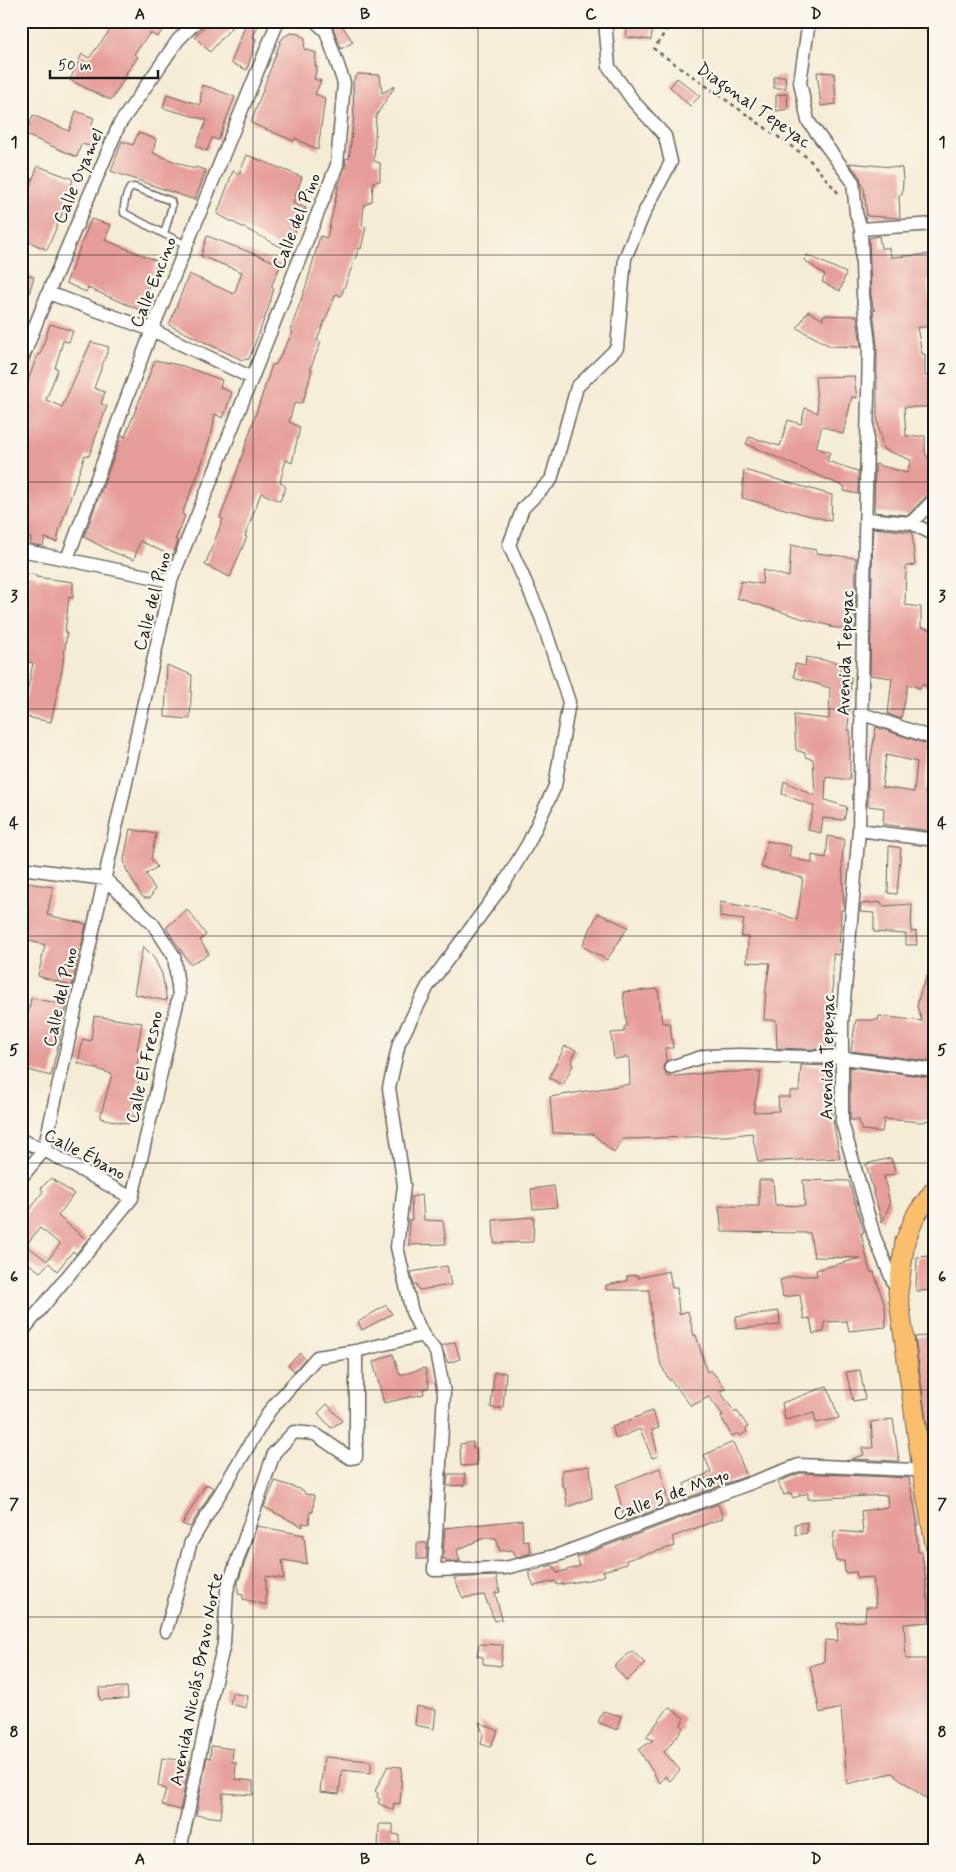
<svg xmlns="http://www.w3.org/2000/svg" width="956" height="1872" font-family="Mynerve,sans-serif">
	<rect width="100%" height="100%" fill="#fbf7ec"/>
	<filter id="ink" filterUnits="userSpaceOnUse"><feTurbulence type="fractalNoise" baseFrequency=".02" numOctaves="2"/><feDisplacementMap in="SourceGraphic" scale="10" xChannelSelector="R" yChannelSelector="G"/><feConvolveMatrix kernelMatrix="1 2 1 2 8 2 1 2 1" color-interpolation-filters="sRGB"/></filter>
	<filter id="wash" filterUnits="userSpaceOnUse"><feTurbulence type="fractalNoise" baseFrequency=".0096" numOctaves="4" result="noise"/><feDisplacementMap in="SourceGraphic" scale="20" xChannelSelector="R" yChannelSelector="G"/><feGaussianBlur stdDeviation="1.12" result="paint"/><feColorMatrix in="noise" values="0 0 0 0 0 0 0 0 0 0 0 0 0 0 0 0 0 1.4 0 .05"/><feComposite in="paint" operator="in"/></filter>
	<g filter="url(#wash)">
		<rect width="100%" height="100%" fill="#f5ecd6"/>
		<g id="blocks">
			<path fill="#e69c98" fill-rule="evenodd" d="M117 21H171L157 37 150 33 134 54 138 57 126 73 127 74 112 99H108L70 80 82 54 89 58Z
				M209 21H237L210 52 195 37Z
				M247 21H260L253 37 256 39 247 70 231 63Z
				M327 21H339L353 42 341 49 333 28Z
				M628 21H653L651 40 626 37Z
				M291 33 298 34 305 38 304 49 316 53 315 66 317 67 314 79 321 81 315 94 325 98 318 150 295 138 294 141 251 123 281 40 285 36Z
				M817 72 834 73 836 104 821 106Z
				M358 74 380 75 382 93 395 86 376 116 374 161 380 163V181L373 182 372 201 364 205 362 226 366 227 361 249 359 248 341 296 336 294 317 340 321 342 310 369 312 370 303 402 294 404 289 422 300 427 292 463 286 460 280 482 286 487 280 501 261 493 245 536 247 537 230 577 205 565 223 519 220 518 233 483 272 365 276 364 293 332 290 331 307 283 320 236 327 238 339 183 345 168 346 158 349 159 354 116 353 81Z
				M785 76 786 88H774V77Z
				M677 78 700 96 690 106 670 87Z
				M202 85 212 88 235 97 218 140 212 138 207 151 196 146 207 120 163 108 167 94 200 105Z
				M787 94 788 109 776 111V95Z
				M76 111 94 118 91 126 101 130 95 147 81 144 77 157 26 135 33 115 69 131Z
				M138 133 156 139 153 153 194 169 195 167 206 170 195 200 111 171 122 141 133 145Z
				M247 155 302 177 293 203 306 208 287 250 217 214 233 171 239 174Z
				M849 163 902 168 903 181 902 195H899L900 218 867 216 864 189 862 186 860 177Z
				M38 166 73 179 64 209 47 250 21 238V207Z
				M91 219 111 225 105 240 157 261 140 310 88 288 86 292 66 283Z
				M207 236 281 264 271 287 274 288 268 309 249 359 242 360 169 325 189 274 234 294 242 272 201 256Z
				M879 236 881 248H889L891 257 935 254V279L927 280 930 308H935V327H917L922 354H925V376H932V407H904L906 436H925V453L935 469V491L929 493 908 515 874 512 875 464 907 473 911 460 883 449 877 417V345L873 310H876L873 308 871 294 869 238Z
				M807 255 846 273 840 291 822 282 825 275 804 260Z
				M21 272 34 277 24 310H21Z
				M808 311 823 320V315L857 316 861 347 830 346 797 328Z
				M50 324 73 331 69 342 63 341 55 368 58 369 46 400 62 407 91 342 109 347 94 388 105 392 101 404 107 406 89 456 85 455 59 531 57 542 45 538 43 546 30 544 31 538 21 535V403L29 378 38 354 40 355Z
				M155 360 183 366 222 380 220 387 232 393 223 418 215 414 212 432 200 469 182 514 185 516 175 540 178 541 172 556 140 541 134 560 110 551 84 537 122 435 125 437Z
				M854 376 857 398 852 397 843 434 822 426 816 448 830 452 827 461 858 471V494L844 491 845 487 746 444 749 437 780 446 788 420 801 424 805 408 818 413 815 377Z
				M744 470 832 495 831 521 742 498Z
				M873 528 912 532 915 565 906 566 905 605 921 607V627L935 631V690L922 684 920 688 908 684 901 719 888 714 892 678 870 675Z
				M791 545 816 550V553L856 558 855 630 830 627 831 626 804 619 737 598 741 581 762 584 763 570 789 577Z
				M21 573 36 575V577L73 582V598L69 597 65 633H67L62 670 51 722 22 716 33 663 21 660Z
				M806 657 841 663 839 675 851 677 848 730H850V780L826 777 825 800 847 807 844 820 823 818 821 833 808 830 814 806 782 794 784 781 815 796 813 759 805 757V753L796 750 794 715 829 719 830 688 794 677 795 664 805 666Z
				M167 665 192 675 190 719 165 717Z
				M876 727 935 747V755L928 753 925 794 935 796V832L883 824 884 808 868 806V775ZM886 755 917 762 914 792 882 787Z
				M130 829 156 834 151 859 157 867 146 874 155 889 150 898H145L141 895 126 869 124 859Z
				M828 836 844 839 842 859 844 905V910H841L839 955 833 954 832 1050 777 1048 776 1020H764L766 987 770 963 747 962 748 937H741L744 920 720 917V902L776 912 797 920 803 878 761 867 767 841 791 846 789 857 812 863V855L826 858Z
				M889 846 901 848 897 894 888 893Z
				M21 882 53 887 47 915 86 924 72 986 38 976 45 945 21 938Z
				M881 902 883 906 912 904 911 932 916 931 917 945H906V934L874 932V913L860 912 861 904Z
				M187 909 206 935 200 940 209 954 190 964 166 928Z
				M598 913 628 927 607 960 582 946Z
				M143 946 153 956 162 974 167 1001 134 994Z
				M935 958V1062L851 1051 856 1020H878L879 1016 922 1021 917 1006 921 990Z
				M658 989 662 1023H670L673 1048H665L666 1061 663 1066 667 1077 707 1073 761 1071 753 1112 779 1111 778 1097H790V1091H799L801 1065 831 1066V1110L840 1158 758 1162 752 1133 727 1136 623 1139 614 1153 593 1134 553 1133 550 1097 630 1084 629 1057 614 1059 611 1033 624 1032V1027L627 1026 623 992Z
				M31 998 67 1005 51 1076 21 1068V1055Z
				M94 1016 142 1023 137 1050 140 1051 135 1075 140 1076 133 1102 140 1104 137 1117 130 1115 129 1124 100 1118 112 1074 78 1063 83 1039 91 1041Z
				M565 1046 576 1050 571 1063 573 1065 563 1085 549 1078Z
				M850 1067 935 1078 934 1119 921 1122 884 1119 882 1132 861 1130 859 1120H850Z
				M891 1158 896 1174 884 1176 890 1204 882 1222 866 1164Z
				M51 1178 74 1194 58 1216 87 1240 76 1254 73 1251 57 1271 49 1263 40 1272 21 1258V1223L43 1191 41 1188ZM40 1228 60 1244 47 1261 26 1245Z
				M759 1180H773L775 1205 805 1206 803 1180 849 1181 864 1233H861L870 1272H874L885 1307 886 1327 849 1331 847 1321 824 1322V1332L813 1334 810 1318 804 1319 800 1295 783 1297 780 1280 794 1276H817L816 1270 861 1258 814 1257 810 1233 722 1232 719 1206H759Z
				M554 1186 557 1207 533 1209 531 1189Z
				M422 1195 424 1220 443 1221 446 1244 409 1245V1220H412L411 1197Z
				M534 1217 533 1242 494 1243 493 1220Z
				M931 1256 932 1279H935V1290L916 1291 917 1257Z
				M447 1266 451 1285 419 1290 416 1284H414L411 1272Z
				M669 1271 672 1288H677L679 1314 688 1311 694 1336 696 1335 707 1372 711 1370 726 1389 720 1391 735 1413 737 1411 748 1427 746 1429 747 1431 740 1436 738 1433 732 1436 721 1417 723 1415 709 1397 691 1406 671 1380H669L661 1365 653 1334 649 1290H606V1285L627 1281V1276L638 1275V1278Z
				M386 1305 392 1314 362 1330 358 1322Z
				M779 1311 780 1325 736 1329V1317Z
				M925 1336 929 1362 935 1361V1449H930L915 1337Z
				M455 1342 460 1359 448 1363 441 1346Z
				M300 1353 305 1359 294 1371 288 1365Z
				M393 1354 400 1375 425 1368 429 1387 423 1389 424 1394 384 1403 373 1362Z
				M860 1370 865 1399 853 1401 846 1372Z
				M494 1372 506 1373 503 1408H491Z
				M827 1386 839 1418 816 1423 814 1413 785 1420 782 1403Z
				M327 1404 342 1421 331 1428 318 1413Z
				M652 1411 659 1428 652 1430 658 1456 652 1458 640 1429 616 1439 612 1427Z
				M893 1419 899 1461 851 1459 864 1455 862 1448H873L871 1422Z
				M473 1442V1448H476L477 1465 461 1466 460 1444Z
				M733 1442 747 1476 689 1497 684 1484 711 1472 704 1455Z
				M590 1466 592 1498 567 1507 565 1487H562V1470Z
				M660 1468 669 1505 625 1521 616 1485Z
				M800 1473 909 1478 918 1525H916L918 1552H921L924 1567 930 1622 904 1624 906 1659H935V1805L892 1773 847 1784 841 1708 820 1713 810 1666 824 1662 825 1640 838 1641 837 1623 865 1621 866 1607H876L873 1577 857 1578 856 1572 845 1573 844 1561H836L833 1547 834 1531 863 1533 861 1511 888 1507 887 1495 808 1499V1493L793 1498 791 1493 784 1495 778 1482Z
				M448 1474H465V1485L447 1486Z
				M275 1481 303 1490 305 1494 314 1495 313 1512H310L309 1524 302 1523 303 1527 264 1507Z
				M206 1484 214 1488 190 1527 182 1524Z
				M718 1504 723 1518 672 1537 675 1546 626 1560 627 1564 603 1571 605 1575 594 1579 557 1585 555 1581 534 1586 528 1572 553 1565 557 1573 580 1566 577 1557Z
				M522 1520 523 1541 528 1540 531 1553 517 1557 512 1550 500 1551 496 1538H484L457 1550 460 1561 447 1562 446 1559H443L445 1528Z
				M807 1522V1533L796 1535 795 1524Z
				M257 1526 304 1535 307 1564 282 1560 284 1579 266 1576V1605L243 1599V1595L238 1594V1582Z
				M417 1543H427L426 1559H417Z
				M496 1576 500 1592 495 1593 502 1619 495 1621 484 1595 463 1598 454 1578Z
				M479 1644 503 1645 501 1666 483 1664V1657L477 1656Z
				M632 1651 645 1663 627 1681 614 1666Z
				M127 1687 128 1699 100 1700 99 1688Z
				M232 1693 248 1696 246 1708 230 1704Z
				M417 1706 436 1710 434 1729 415 1725Z
				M669 1707 684 1718 681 1725 683 1728 664 1752 680 1770 670 1781 665 1776 660 1783 639 1750 653 1740 646 1737Z
				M603 1711 621 1716 617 1730 598 1722Z
				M479 1722 498 1731 490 1747 481 1744 483 1734Z
				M211 1746 233 1749 232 1762H236L235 1779 253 1781V1795L223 1793 221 1818 196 1815 207 1757 210 1758Z
				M324 1757 371 1761V1773L342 1770 339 1794 320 1792Z
				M162 1758 190 1761 180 1810 162 1805 166 1789 158 1786Z
				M388 1766 402 1767 400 1804 394 1803 393 1810 378 1803 380 1799 377 1797 378 1793 375 1791Z
				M379 1824H393V1834L399 1835V1851H378Z"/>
		</g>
	</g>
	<g filter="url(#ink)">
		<use href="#blocks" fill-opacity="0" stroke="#68655d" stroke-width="1"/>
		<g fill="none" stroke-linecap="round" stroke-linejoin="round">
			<g stroke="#68655d" stroke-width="9">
				<path id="service" d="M134 187 171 201 172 206 164 234 124 213C123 205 126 194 130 188Z
					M164 234 187 245"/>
			</g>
			<g stroke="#68655d" stroke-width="15">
				<path id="minor" d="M605 21 609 67 634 102 665 136 671 162 645 211 625 258 617 348 577 387 551 480 523 508 509 545 541 617 569 702 555 786 529 842 505 882 428 986 399 1043 389 1088 404 1185 397 1247 412 1312 423 1335 436 1352 444 1393 434 1570 505 1568 558 1555 799 1465 935 1471
					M809 21 800 82 808 121 853 182 856 213 861 229 863 295 869 345 859 830 842 1023V1122L874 1236 897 1291
					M861 229 935 224
					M48 293 152 330 252 378
					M21 362 48 293 119 125 178 40 197 21
					M866 519 911 523 935 535
					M911 523 935 499
					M21 550 171 581
					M67 559 152 330 278 21
					M860 713 935 739
					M859 830 935 840
					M21 868 105 879 153 924 174 956 179 995 132 1198 21 1333
					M671 1067 705 1056 740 1055 843 1058 935 1070
					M21 1140 44 1150 132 1198
					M21 1178 44 1150 171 581 337 165 344 83 326 31 315 21
					M166 1631 191 1542 270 1410 317 1357 356 1351 423 1335
					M180 1851 213 1689 224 1644 227 1590 274 1453 294 1432 315 1434 350 1458 356 1457V1351"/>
			</g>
			<g stroke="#68655d" stroke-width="21">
				<path id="primary" d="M935 1189 916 1215 905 1241 898 1293 922 1470 935 1545"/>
			</g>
			<path stroke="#68655d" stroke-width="2.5" stroke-dasharray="4 4" stroke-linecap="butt" d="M672 21 654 49 808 158 840 195"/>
			<use href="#service" stroke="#fff" stroke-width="6"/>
			<use href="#minor" stroke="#fff" stroke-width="12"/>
			<use href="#primary" stroke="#fabe6d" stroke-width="19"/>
		</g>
	</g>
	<path fill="none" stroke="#1c1c1c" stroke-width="1" stroke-opacity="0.55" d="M253 21V1851M478 21V1851M703 21V1851M21 255H935M21 482H935M21 709H935M21 936H935M21 1163H935M21 1390H935M21 1617H935"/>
	<g text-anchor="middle" stroke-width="4.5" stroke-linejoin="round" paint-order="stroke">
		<g font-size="18" fill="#1c1c1c" stroke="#fbf7ec">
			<text transform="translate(754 105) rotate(35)" y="6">Diagonal Tepeyac</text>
			<text transform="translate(78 176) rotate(-67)" y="6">Calle Oyamel</text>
			<text transform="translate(296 221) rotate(-68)" y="6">Calle del Pino</text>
			<text transform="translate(153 282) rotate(-68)" y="6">Calle Encino</text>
			<text transform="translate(152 601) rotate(-75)" y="6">Calle del Pino</text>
			<text transform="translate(845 653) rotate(-88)" y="6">Avenida Tepeyac</text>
			<text transform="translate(60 997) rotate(-77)" y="6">Calle del Pino</text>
			<text transform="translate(827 1057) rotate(-89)" y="6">Avenida Tepeyac</text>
			<text transform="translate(144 1067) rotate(-77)" y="6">Calle El Fresno</text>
			<text transform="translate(85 1154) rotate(28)" y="6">Calle Ébano</text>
			<text transform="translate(671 1494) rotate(-20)" y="6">Calle 5 de Mayo</text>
			<text transform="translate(196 1679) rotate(-79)" y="6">Avenida Nicolás Bravo Norte</text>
		</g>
	</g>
	<rect width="956" height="1872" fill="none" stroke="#fbf7ec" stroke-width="55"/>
	<path d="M50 70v8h108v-8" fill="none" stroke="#1c1c1c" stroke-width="2.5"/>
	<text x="58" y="70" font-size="15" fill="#1c1c1c" stroke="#fbf7ec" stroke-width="4" paint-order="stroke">50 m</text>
	<rect x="28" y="28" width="900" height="1816" fill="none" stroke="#1c1c1c" stroke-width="2"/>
	<g font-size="16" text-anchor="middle" font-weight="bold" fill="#1c1c1c">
		<text x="140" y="19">A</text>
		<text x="365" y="19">B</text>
		<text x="591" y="19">C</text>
		<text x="816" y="19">D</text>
		<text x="14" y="147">1</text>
		<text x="942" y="147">1</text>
		<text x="14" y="374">2</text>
		<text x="942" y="374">2</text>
		<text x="14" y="601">3</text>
		<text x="942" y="601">3</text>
		<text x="14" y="828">4</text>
		<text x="942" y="828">4</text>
		<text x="14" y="1055">5</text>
		<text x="942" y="1055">5</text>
		<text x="14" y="1282">6</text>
		<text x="942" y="1282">6</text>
		<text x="14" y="1509">7</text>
		<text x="942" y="1509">7</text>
		<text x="14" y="1737">8</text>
		<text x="942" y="1737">8</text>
		<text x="140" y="1864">A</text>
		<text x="365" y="1864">B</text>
		<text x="591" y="1864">C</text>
		<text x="816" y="1864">D</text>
	</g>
</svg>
